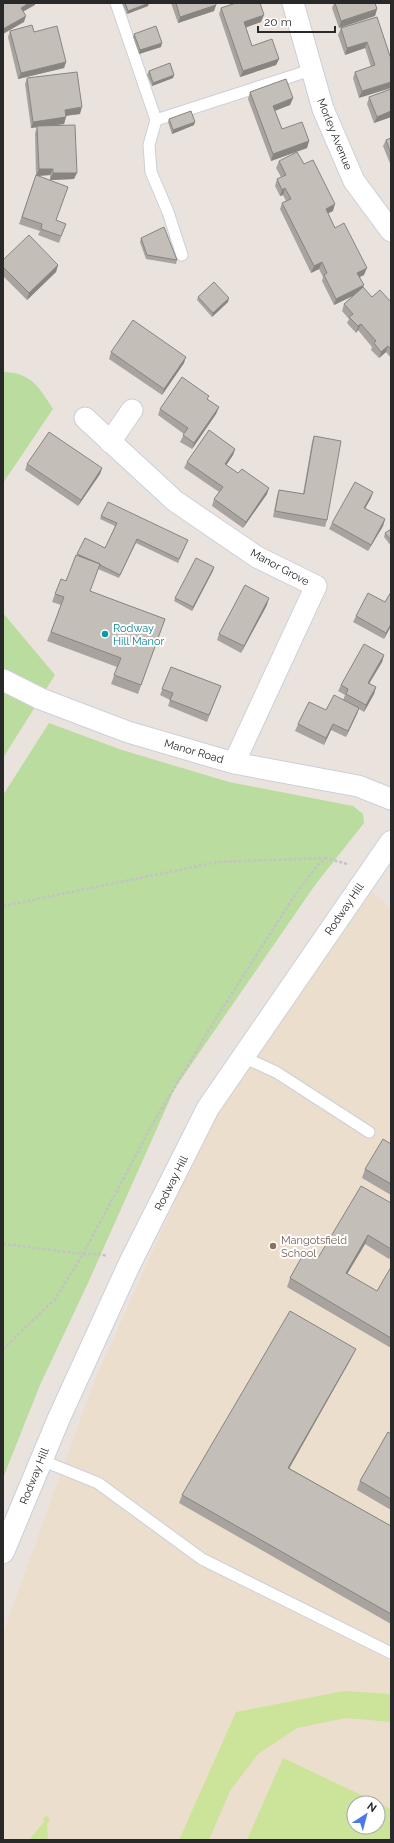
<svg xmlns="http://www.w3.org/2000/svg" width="394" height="1843" font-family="Raleway,sans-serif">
	<rect width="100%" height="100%" fill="#eae3dd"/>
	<path fill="#ebdecd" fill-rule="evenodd" d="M372 892 391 908V1840H3V1633L94 1382 216 1110ZM354 1803H378V1827H354Z"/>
	<path fill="#badc9e" d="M3 372C31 372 39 387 53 409L3 483Z
		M3 613 55 675 3 758Z
		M49 723 122 750 229 782 353 806 363 814 364 823 315 885 175 1088 88 1283 40 1385 3 1478V795Z"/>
	<path fill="#cce39a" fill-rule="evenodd" d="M344 1691 391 1694V1722L346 1718 297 1728 258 1754 230 1791 209 1840H179L236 1712Z
		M283 1758 391 1809V1840H247ZM354 1803H378V1827H354Z
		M47 1816 50 1819 47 1824 48 1840H29L44 1822 43 1818Z"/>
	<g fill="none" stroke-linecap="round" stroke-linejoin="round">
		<g stroke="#cbcfda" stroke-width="13">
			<path id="lane" d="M116 3 156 120 311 70
				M156 120 149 145 151 172 168 212 182 255
				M243 1057 276 1072 369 1132
				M41 1460 98 1483 202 1559 391 1653"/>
		</g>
		<g stroke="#cbcfda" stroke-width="23">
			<path id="street" d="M293 3 323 109 354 181 391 231
				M85 418 175 501 257 557 316 586 234 763
				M110 442 132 410
				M3 680 41 699 128 732 234 763 358 786 391 799"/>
		</g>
		<g stroke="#cbcfda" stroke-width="24">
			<path id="secondary" d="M3 1552 59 1418 129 1265 208 1108 391 842"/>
		</g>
		<path stroke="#c3c3c3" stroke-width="2.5" stroke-dasharray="3 2" stroke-linecap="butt" d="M3 906 218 862 326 858
			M3 1244 83 1254 152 1125 218 1015 293 898 317 866 326 858 347 864
			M3 1349 55 1299 83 1254H101L106 1256"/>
		<use href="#lane" stroke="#fff" stroke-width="11"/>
		<use href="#street" stroke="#fff" stroke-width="21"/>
		<use href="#secondary" stroke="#fff" stroke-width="22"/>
	</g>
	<path fill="#a8a39e" d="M122 3H149L148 6 127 14Z
		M171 3H216V5L214 11 178 23Z
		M334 3H375L377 9 375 16 339 28 332 8Z
		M221 8 261 22 246 27 252 46 279 59 276 65 240 77 219 14Z
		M377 17 391 59 359 98 353 78 355 72 371 67 365 48 345 55 338 35 341 28Z
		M10 31 34 32 66 62 64 68 18 79 8 37Z
		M134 34 161 47 139 54 133 37Z
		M149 71 174 75 173 78 152 86 147 75Z
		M27 78 80 114 66 116 64 124 49 126 74 179 50 180V175L37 176 56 220 66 224 59 243 38 235 40 231 19 224 36 175 35 133 37 127 31 128 25 84Z
		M391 89V117L374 123 367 104 369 97Z
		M250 92 293 98 290 105 275 111 282 129 309 141 307 148 271 161 248 99Z
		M169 119 194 125 172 134 168 122Z
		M391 138V166L383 146 386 140Z
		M279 161 304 164 333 211 328 213 335 228 364 275 360 277 363 288 372 297 391 302V358L386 352 379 358 371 350 372 347 358 330 356 333 347 323 349 319 342 311 344 304 354 295 334 305 322 281 323 277 319 269 311 273 280 209 282 203 286 201 283 195 280 196 275 186 277 179 281 177 276 168Z
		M141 238 177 260 176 264 146 259 140 242Z
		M3 260 58 265 56 272 27 300 3 276Z
		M198 297 228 302 212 317 197 300Z
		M111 352 184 363 162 395 109 359Z
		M208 400 219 407 216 414 192 449 180 442 184 434 158 415 160 409Z
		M314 436 327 520 325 527 273 517 277 496 279 490 303 494 312 442Z
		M235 449 233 455 226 465 267 494 243 528 212 506 214 499 219 492 184 468 187 462Z
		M27 464 102 468 100 474 78 506 25 470Z
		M371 498 365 508 385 519 383 526 368 551 329 529 332 523Z
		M101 516 188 540 178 563 136 543 119 578 98 569 90 591 165 619 138 694 111 684 117 667 47 641 61 605 52 602 55 594 66 581 85 538 105 548 115 526 100 519Z
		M391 529V546L384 537 385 533Z
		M214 567 192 611 174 601 175 598Z
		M391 592V626L384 639 353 622 356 616 385 602Z
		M267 605 241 653 217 640 219 634Z
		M384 655 382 662 369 683 376 687 374 694 364 712 359 709 346 737 331 730 324 745 295 731 298 724 326 710 343 700 345 695 338 691 341 685Z
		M171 667 221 686 207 722 168 706 170 700 160 695Z
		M391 1144V1195L362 1178 365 1169Z
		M391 1203V1256L389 1259 365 1244 347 1274 377 1291 391 1267V1348L287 1287 290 1278 318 1258Z
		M352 1357 289 1468 391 1526V1624L179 1503 182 1495Z
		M391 1434V1510L357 1490 360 1481Z"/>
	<path fill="#888581" d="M29 3H35V5L19 14 21 8Z
		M149 3 148 6 127 14 128 11Z
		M216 5 214 11 178 23 180 17Z
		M377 9 375 16 339 28 341 21Z
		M264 15 261 22 242 29 244 22Z
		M26 16 24 22 3 34V29Z
		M367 42 365 48 345 55 347 48Z
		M162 43 161 47 139 54 140 50Z
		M279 59 276 65 240 77 243 71Z
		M66 62 64 68 18 79 21 73Z
		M174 75 173 78 152 86 153 83Z
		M391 82V88L359 98 362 91Z
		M293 98 290 105 271 112 273 106Z
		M82 107 80 114 62 116 65 110Z
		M391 111V117L374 123 377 117Z
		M66 117 64 124 31 128 33 122Z
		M195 122 194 125 172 134 173 130Z
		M309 141 307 148 271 161 273 154Z
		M39 169H53L50 175 36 176Z
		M53 173H77L74 179 50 180Z
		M285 188 283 195 280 196 282 190Z
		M335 204 333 211 323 216 326 209Z
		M322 262 319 269 311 273 314 266Z
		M58 265 56 272 27 300 29 293Z
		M367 268 364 275 355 279 357 273Z
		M364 285 361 292 334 305 336 299Z
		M229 298 228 302 212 317 213 313Z
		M361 324 358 330 356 333 358 326Z
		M388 346 386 352 379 358 381 352Z
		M186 357 184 363 162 395 164 389Z
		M219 407 216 414 192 449 194 443Z
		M235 449 233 455 223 470 225 464Z
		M102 468 100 474 78 506 81 500Z
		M269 488 267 494 243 528 246 522Z
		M373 492 371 498 362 514 364 508Z
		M385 519 383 526 368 551 371 545Z
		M214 567 213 571 192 611 193 607Z
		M269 598 267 605 241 653 244 646Z
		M391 624V626L384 639 386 633Z
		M384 655 382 662 366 689 368 683Z
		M376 687 374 694 364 712 366 705Z
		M359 708 357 714 346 737 348 731Z
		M333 724 331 730 324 745 326 738Z
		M368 1235 365 1244 343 1281 346 1273Z
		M356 1349 352 1357 285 1476 288 1468Z"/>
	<path fill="#c3beb8" stroke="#888581" d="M3 3H29L21 8 26 16 3 29Z
		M125 3H149L128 11Z
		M176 3H216V5L180 17Z
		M236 3H260L264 15 244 22 252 46 272 39 279 59 243 71 221 8Z
		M335 3H375L377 9 341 21Z
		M377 17 391 59V82L362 91 355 72 375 65 367 42 347 48 341 28Z
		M32 25 34 32 57 26 66 62 21 73 10 31Z
		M156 26 162 43 140 50 134 34Z
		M170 63 174 75 153 83 149 71Z
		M77 72 82 107 65 110 66 117 33 122 27 78Z
		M286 79 293 98 273 106 282 129 302 122 309 141 273 154 250 92Z
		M391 89V111L377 117 369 97Z
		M191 111 195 122 173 130 169 119Z
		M75 125 77 173H53V169H39L37 126Z
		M391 138V154L386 140Z
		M297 152 304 164 313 160 335 204 326 209 335 228 344 223 367 268 357 273 364 285 336 299 324 275 327 273 322 262 314 266 282 203 291 199 285 188 282 190 277 179 286 175 279 161Z
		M36 175 68 187 56 220 66 224 61 236 41 229 42 224 22 217Z
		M164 227 177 260 147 255 141 238Z
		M29 235 58 265 29 293 3 267V260Z
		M214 282 229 298 213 313 198 297Z
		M363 287 372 297 380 290 391 302V349L388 346 381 352 374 343 376 341 361 324 358 326 349 317 353 314 344 304Z
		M133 320 186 357 164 389 111 352Z
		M182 377 209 396 207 399 219 407 194 443 183 435 188 428 160 409Z
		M209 430 235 449 225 464 238 473 242 469 269 488 246 522 214 499 223 487 187 462Z
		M49 432 102 468 81 500 27 464Z
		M314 436 341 441 327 520 275 511 279 490 304 494Z
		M355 482 373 492 364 508 385 519 371 545 332 523Z
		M108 502 188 540 179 559 137 539 120 575 100 565V564L77 554 85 538 105 548 117 523 101 516Z
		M391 529V540L385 533Z
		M76 555 100 564 90 591 165 619 141 685 114 675 121 658 51 632 64 597 55 594 61 579 66 581Z
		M196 558 214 567 193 607 175 598Z
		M245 585 269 598 244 646 219 634Z
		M391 592V624L386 633 356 616 368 593 385 602Z
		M364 644 384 655 368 683 376 687 366 705 346 694 348 689 341 685Z
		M171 667 221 686 209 715 170 700 173 693 162 689Z
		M334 695 359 708 348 731 333 724 326 738 298 724 309 702 326 710Z
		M383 1139 391 1144V1184L365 1169Z
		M361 1186 391 1203V1249L368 1235 346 1273 377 1291 391 1267V1338L290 1278 305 1251 318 1258Z
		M290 1311 356 1349 288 1468 391 1526V1614L182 1495Z
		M388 1432 391 1434V1499L360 1481Z"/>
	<circle fill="#0f9aa8" stroke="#fff" stroke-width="1.5" cx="105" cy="634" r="4"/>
	<circle fill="#8d6e63" stroke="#fff" stroke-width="1.5" cx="273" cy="1246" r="4"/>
	<g text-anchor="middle" stroke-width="4" stroke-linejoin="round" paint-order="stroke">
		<g font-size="11" fill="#292929" stroke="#fff">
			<text transform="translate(335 134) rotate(68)" y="4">Morley Avenue</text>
			<text transform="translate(280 567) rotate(28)" y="4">Manor Grove</text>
			<text transform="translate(194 751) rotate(16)" y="4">Manor Road</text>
			<text transform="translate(344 909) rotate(-56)" y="4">Rodway Hill</text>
			<text transform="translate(171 1183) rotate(-63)" y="4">Rodway Hill</text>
			<text transform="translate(34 1476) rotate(-68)" y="4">Rodway Hill</text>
		</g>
		<g font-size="11" fill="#0d838f" stroke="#fff" text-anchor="start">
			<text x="113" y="632">Rodway<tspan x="113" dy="13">Hill Manor</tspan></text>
		</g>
		<g font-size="11" fill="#785e54" stroke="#fff" text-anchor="start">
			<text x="281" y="1244">Mangotsfield<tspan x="281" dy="13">School</tspan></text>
		</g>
	</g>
	<rect width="394" height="1843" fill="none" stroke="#292929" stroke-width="8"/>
	<g transform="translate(366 1815) rotate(36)"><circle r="19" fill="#ffffff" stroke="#a9a9a9"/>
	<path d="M0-3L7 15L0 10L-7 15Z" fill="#4b79e9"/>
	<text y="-6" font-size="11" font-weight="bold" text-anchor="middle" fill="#292929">N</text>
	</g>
	<path d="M258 26v6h77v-6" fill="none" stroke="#292929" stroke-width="2"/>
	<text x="264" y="26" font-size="12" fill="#292929" stroke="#ffffff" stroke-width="3" paint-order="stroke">20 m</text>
</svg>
